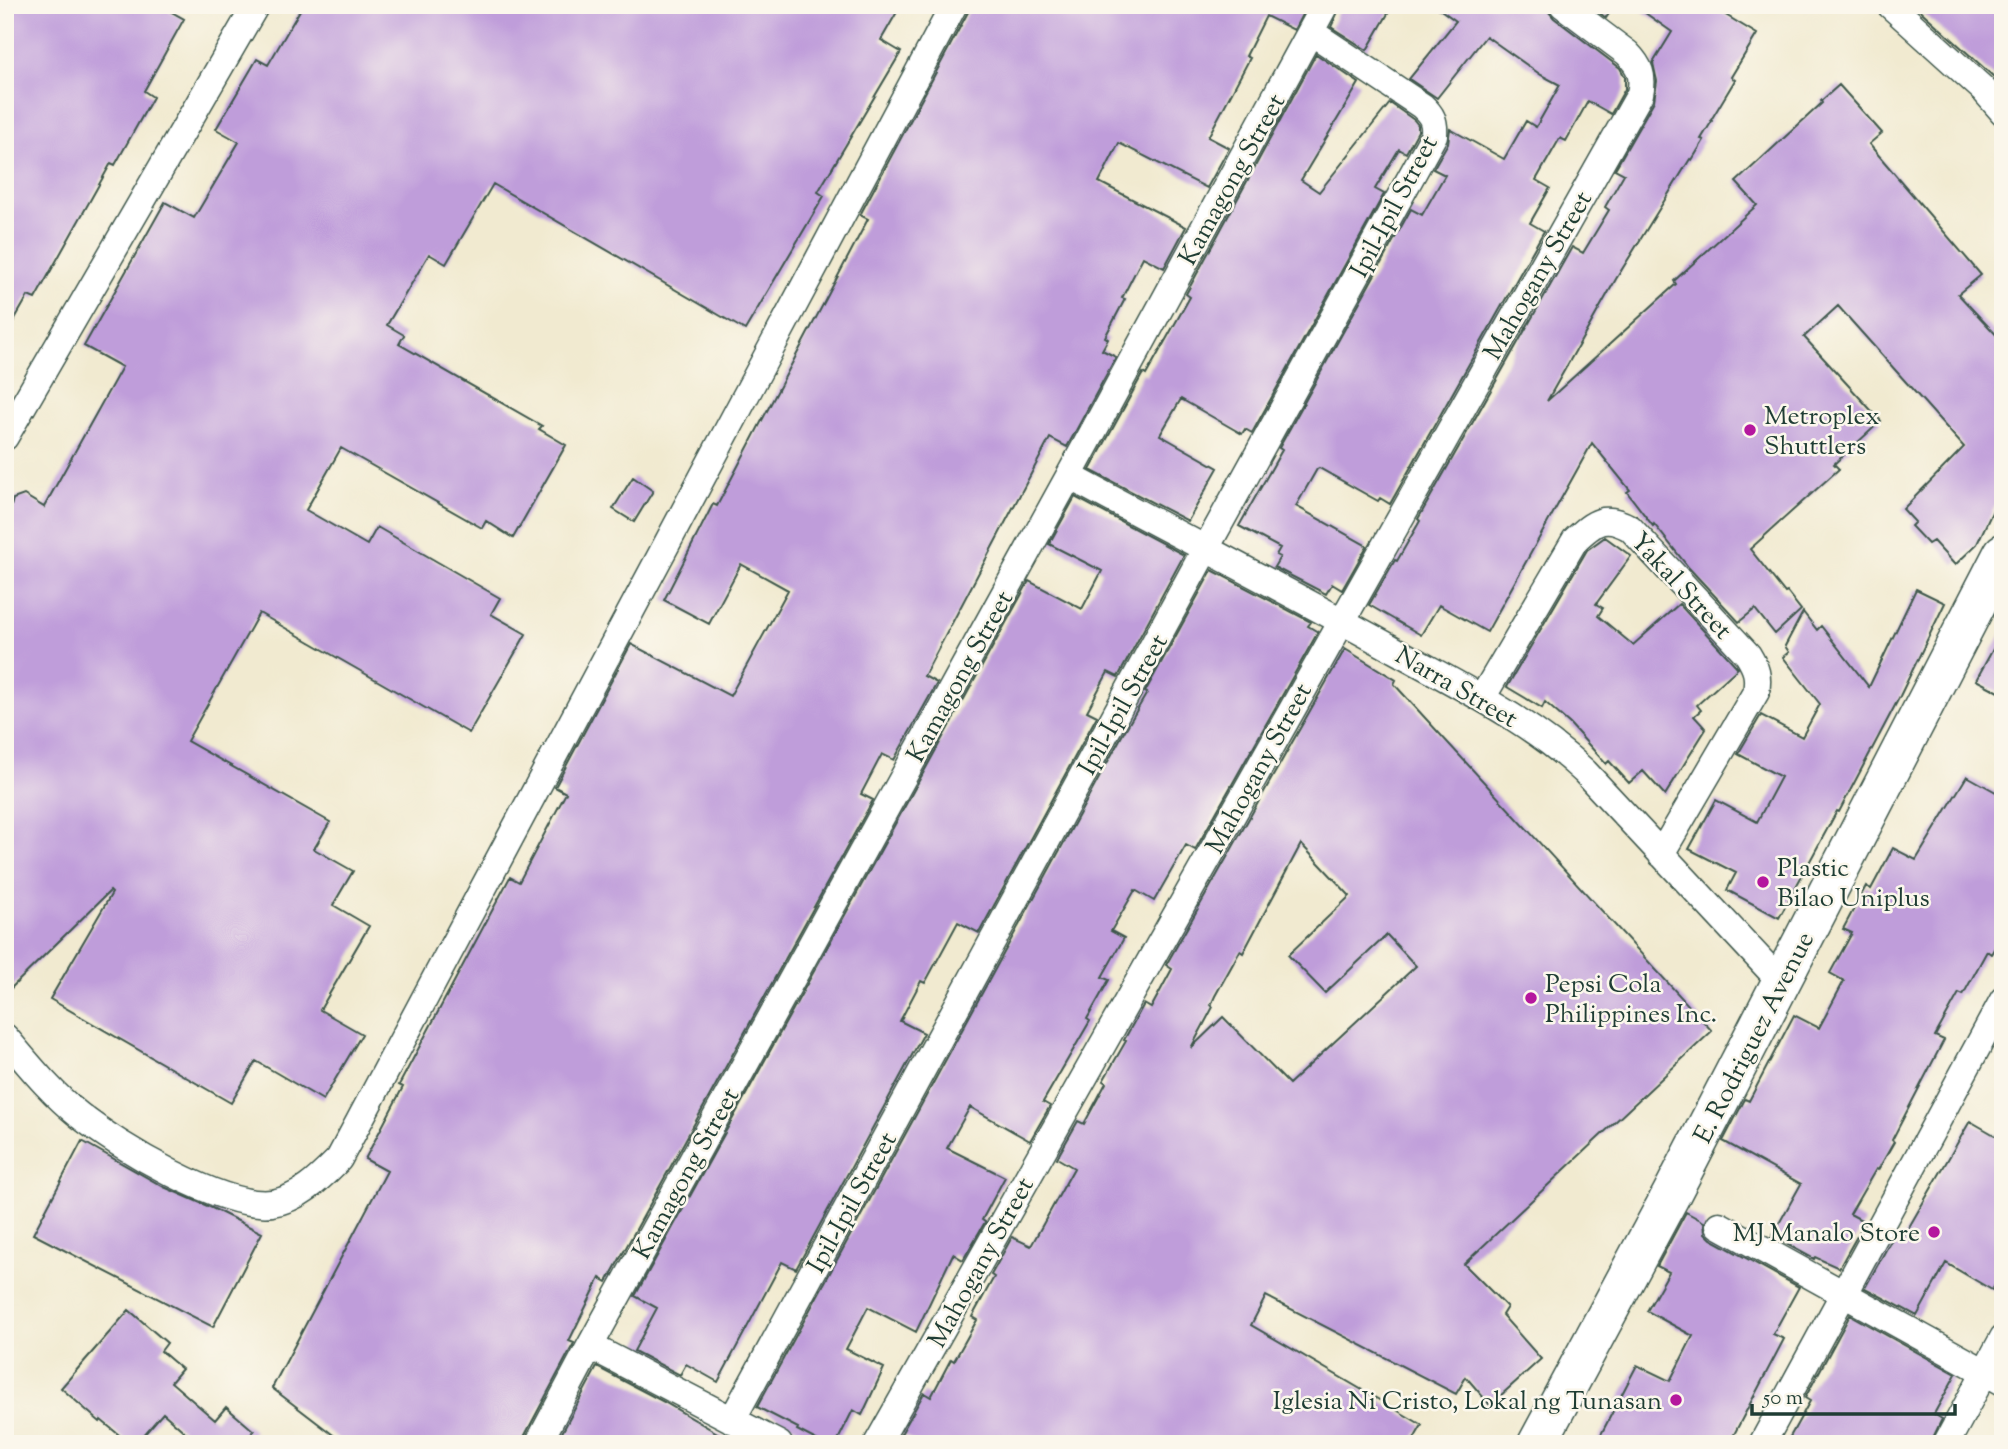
<svg xmlns="http://www.w3.org/2000/svg" width="2008" height="1449" font-family="'Sorts Mill Goudy',serif">
	<rect width="100%" height="100%" fill="#fbf7ec"/>
	<filter id="ink" filterUnits="userSpaceOnUse"><feTurbulence type="fractalNoise" baseFrequency=".0143" numOctaves="2"/><feDisplacementMap in="SourceGraphic" scale="14" xChannelSelector="R" yChannelSelector="G"/><feConvolveMatrix kernelMatrix="1 2 1 2 8 2 1 2 1" color-interpolation-filters="sRGB"/></filter>
	<filter id="wash" filterUnits="userSpaceOnUse"><feTurbulence type="fractalNoise" baseFrequency=".00686" numOctaves="4" result="noise"/><feDisplacementMap in="SourceGraphic" scale="28" xChannelSelector="R" yChannelSelector="G"/><feGaussianBlur stdDeviation="1.57" result="paint"/><feColorMatrix in="noise" values="0 0 0 0 0 0 0 0 0 0 0 0 0 0 0 0 0 1.4 0 .05"/><feComposite in="paint" operator="in"/></filter>
	<g filter="url(#wash)">
		<rect width="100%" height="100%" fill="#f1ead0"/>
		<g id="blocks">
			<path fill="#bf9dda" fill-rule="evenodd" d="M5 5H159L184 19 144 91 153 97 115 165 111 163 35 299 28 296 5 336Z
				M303 5H901L881 40 901 52 818 192 824 196 745 330 493 184 446 264 429 254 387 325 404 335 399 344 542 426 539 429 566 445 513 538 486 521 482 528 341 448 306 510 367 545 377 527 500 598 491 614 526 634 469 733 259 613 187 741 330 822 314 849 353 871 333 905 369 926 320 1010 362 1034 323 1100 256 1061 231 1103 50 999 112 893 110 891 5 994V528L13 499 24 495 44 507 122 367 84 346 165 202 194 218 239 142 216 129 257 59 268 65Z
				M970 5H1307L1294 30 1266 16 1246 56 1250 58 1208 137 1229 148 1207 188 1119 143 1099 182 1186 227 1164 268 1143 257 1122 298 1125 299 1105 337 1108 339 1102 350 1116 357 1067 447 1050 438 924 676 937 683 894 760 882 754 861 794 873 800 607 1282 600 1278 569 1341 574 1343 524 1437 522 1444H345L272 1388 387 1171 365 1159 403 1087 399 1085 510 877 519 882 566 793 555 787 631 644 730 696 788 590 741 564 709 624 664 600 713 504 717 506 868 219 860 215 968 12Z
				M1341 5H1393L1367 50 1331 27Z
				M1434 5H1548L1549 12 1554 18 1620 68 1625 77V89L1611 114 1588 101 1566 141 1560 138 1536 180 1550 188 1530 223 1544 231 1390 504 1380 498 1378 501 1319 468 1317 469 1296 506 1367 546 1342 590 1332 584 1326 594 1274 567 1280 557 1276 555 1280 548 1239 526 1282 450 1279 448 1411 209 1422 215 1445 175 1433 169 1448 143 1450 129 1504 159 1526 121 1536 127 1560 85 1541 75 1486 36 1437 98 1409 79 1456 21Z
				M1590 5H1615L1606 18Z
				M1634 5H1709L1757 34 1731 77 1735 80 1711 120 1712 121 1701 139 1704 140 1692 160 1690 159 1616 279 1547 401 1676 284 1674 281 1757 205 1736 182 1822 103 1821 101 1839 85 1882 133 1869 144 1981 275 1958 294 2003 342V489L1977 544 1955 565 1933 541 1928 544 1911 526 1915 522 1903 509 1964 447 1838 306 1804 337 1881 421 1834 464 1839 469 1750 549 1785 593 1787 592 1801 610 1775 634 1755 609 1739 622 1689 568 1654 524 1653 526 1627 492 1630 490 1592 443 1487 632 1439 605 1421 635 1369 605 1395 560 1397 561 1420 521 1418 519 1572 247 1583 253 1609 210 1605 207 1624 174 1615 169 1654 101 1657 81 1653 63 1672 32Z
				M1914 5H2003V88L1994 77Z
				M1316 54 1359 83 1301 180 1319 192 1390 103 1414 120 1418 125V131L1406 153 1399 149 1375 189 1384 194 1252 433 1245 429 1242 434 1181 399 1160 435 1218 468 1188 521 1090 470 1143 373 1146 375 1190 297 1186 294Z
				M633 477 653 491 634 522 613 509Z
				M1075 497 1184 555 1118 677 1108 672 1087 711 1097 716 979 933 958 922 925 983 921 981 900 1021 924 1033 796 1269 782 1262 718 1382 686 1364 680 1375 634 1351 657 1308 635 1296 1029 581 1082 609 1102 571 1049 544Z
				M1605 537 1631 556 1596 604 1603 608 1598 616 1633 645 1679 604 1738 668 1697 705 1701 710 1694 716 1706 729 1665 795 1643 771 1629 783 1609 761 1606 764 1570 724 1545 702 1542 708 1507 687 1587 550Z
				M1212 570 1311 622 1308 626 1318 632 1195 850 1186 845 1154 901 1135 890 1111 931 1124 938 1102 977 1109 980 1087 1019 1090 1021 1043 1102 1050 1106 1030 1141 970 1107 947 1148 1005 1177 982 1220 985 1222 963 1260 953 1254 916 1332 868 1307 846 1349 884 1368 862 1415 853 1410 836 1444H824L797 1430 798 1428 757 1407 1124 732 1147 693 1145 692Z
				M1916 589 1945 603 1900 696 1852 787 1839 812 1837 811 1779 918 1727 890 1736 873 1689 849 1716 800 1757 822 1781 777 1738 754 1761 715 1802 737 1820 704 1783 657 1789 652 1785 646 1803 612 1817 630 1821 626 1869 687Z
				M2003 631V694L1976 680Z
				M1345 649 1396 680 1394 684 1712 1031 1464 1264 1507 1307 1502 1315 1541 1359 1490 1405 1466 1377 1456 1394 1266 1296 1251 1325 1422 1425 1411 1444H919L901 1434 924 1393 931 1397 951 1359 954 1361 977 1320 972 1317 994 1277 991 1275 1012 1237 1031 1246 1074 1168 1057 1158 1078 1121 1084 1124 1106 1083 1103 1081 1126 1041 1124 1040 1144 1004 1151 1008 1172 969 1166 965ZM1301 844 1350 896 1288 955 1325 993 1387 935 1416 966 1289 1084 1223 1017 1191 1048 1213 1007 1211 1005 1215 996 1240 951 1243 953Z
				M1967 776 2003 796V934L1991 954 1987 951 1963 995 1959 993 1935 1036 1944 1040 1892 1140 1894 1142 1878 1170 1876 1169 1850 1214 1865 1222 1839 1268 1815 1257 1814 1259 1772 1236 1801 1184 1723 1141 1745 1099 1749 1101 1794 1015 1819 1028 1844 981 1830 973 1852 933 1843 929 1866 886 1871 889 1893 848 1916 860Z
				M1970 1121 2003 1140V1272L1992 1290 1946 1263 1917 1316 1865 1288 1893 1237 1901 1241Z
				M82 1141 164 1187 212 1208 262 1233 213 1327 33 1234Z
				M1686 1212 1704 1222 1705 1233 1711 1239 1799 1287 1773 1334 1784 1339 1729 1444H1596L1637 1365 1670 1381 1693 1336 1647 1311 1669 1272 1657 1266Z
				M129 1310 167 1343 161 1351 182 1369 171 1382 215 1420 226 1407 254 1431 242 1444H195L196 1442 163 1413 136 1444H130L101 1420 100 1422 61 1388Z
				M1850 1315 1956 1374 1934 1414 1942 1419 1930 1444H1786L1810 1401 1805 1398Z
				M597 1367 664 1402 736 1444H556Z"/>
		</g>
	</g>
	<g filter="url(#ink)">
		<use href="#blocks" fill-opacity="0" stroke="#3e574b" stroke-width="2"/>
		<g fill="none" stroke-linecap="round" stroke-linejoin="round">
			<g stroke="#3e574b" stroke-width="29">
				<path id="street" d="M1890 5 1983 89 2003 112
					M5 437 256 5
					M1069 476C1180 536 1292 593 1402 654 1465 689 1532 722 1585 772L1781 982
					M1482 698 1575 540C1595 521 1605 514 1630 528L1748 655C1756 668 1759 676 1756 692L1661 854
					M5 1037C28 1064 51 1093 79 1115 118 1146 222 1209 272 1203 300 1199 320 1178 339 1159L954 5
					M1719 1225 2003 1382
					M590 1346 779 1444
					M732 1420 1205 550 1434 135C1435 121 1432 115 1422 106L1311 32
					M538 1444 590 1346 1069 476 1325 5
					M877 1444 1640 94C1644 76 1640 66 1627 53L1563 5
					M1762 1444 2003 1000
					M1946 1444 2003 1338"/>
			</g>
			<g stroke="#3e574b" stroke-width="41">
				<path id="secondary" d="M1537 1444 1672 1193 2003 553"/>
			</g>
			<use href="#street" stroke="#fff" stroke-width="26"/>
			<use href="#secondary" stroke="#fff" stroke-width="38"/>
		</g>
	</g>
	<g fill="#b5179e" stroke="#fbf7ec" stroke-width="2.5">
		<circle cx="1750" cy="430" r="7"/>
		<circle cx="1763" cy="882" r="7"/>
		<circle cx="1531" cy="998" r="7"/>
		<circle cx="1934" cy="1232" r="7"/>
		<circle cx="1676" cy="1400" r="7"/>
	</g>
	<g text-anchor="middle" stroke-width="5" stroke-linejoin="round" paint-order="stroke">
		<g font-size="26" fill="#1f3d34" stroke="#fbf7ec">
			<text transform="translate(1231 179) rotate(-61)" y="9">Kamagong Street</text>
			<text transform="translate(1393 206) rotate(-62)" y="9">Ipil-Ipil Street</text>
			<text transform="translate(1537 275) rotate(-60)" y="9">Mahogany Street</text>
			<text transform="translate(1682 585) rotate(47)" y="9">Yakal Street</text>
			<text transform="translate(959 676) rotate(-61)" y="9">Kamagong Street</text>
			<text transform="translate(1457 686) rotate(30)" y="9">Narra Street</text>
			<text transform="translate(1122 704) rotate(-61)" y="9">Ipil-Ipil Street</text>
			<text transform="translate(1258 768) rotate(-61)" y="9">Mahogany Street</text>
			<text transform="translate(1753 1037) rotate(-63)" y="9">E. Rodriguez Avenue</text>
			<text transform="translate(685 1173) rotate(-61)" y="9">Kamagong Street</text>
			<text transform="translate(851 1202) rotate(-61)" y="9">Ipil-Ipil Street</text>
			<text transform="translate(980 1262) rotate(-61)" y="9">Mahogany Street</text>
		</g>
		<g font-size="26" fill="#1f3d34" stroke="#fbf7ec" text-anchor="start">
			<text x="1764" y="424">Metroplex<tspan x="1764" dy="30">Shuttlers</tspan></text>
			<text x="1777" y="876">Plastic<tspan x="1777" dy="30">Bilao Uniplus</tspan></text>
			<text x="1545" y="992">Pepsi Cola<tspan x="1545" dy="30">Philippines Inc.</tspan></text>
			<text x="1920" y="1241" text-anchor="end">MJ Manalo Store</text>
			<text x="1662" y="1409" text-anchor="end">Iglesia Ni Cristo, Lokal ng Tunasan</text>
		</g>
	</g>
	<rect width="2008" height="1449" fill="none" stroke="#fbf7ec" stroke-width="28"/>
	<path d="M1752 1404v10h203v-10" fill="none" stroke="#1f3d34" stroke-width="3.5"/>
	<text x="1763" y="1404" font-size="21" fill="#1f3d34" stroke="#fbf7ec" stroke-width="5" paint-order="stroke">50 m</text>
</svg>
